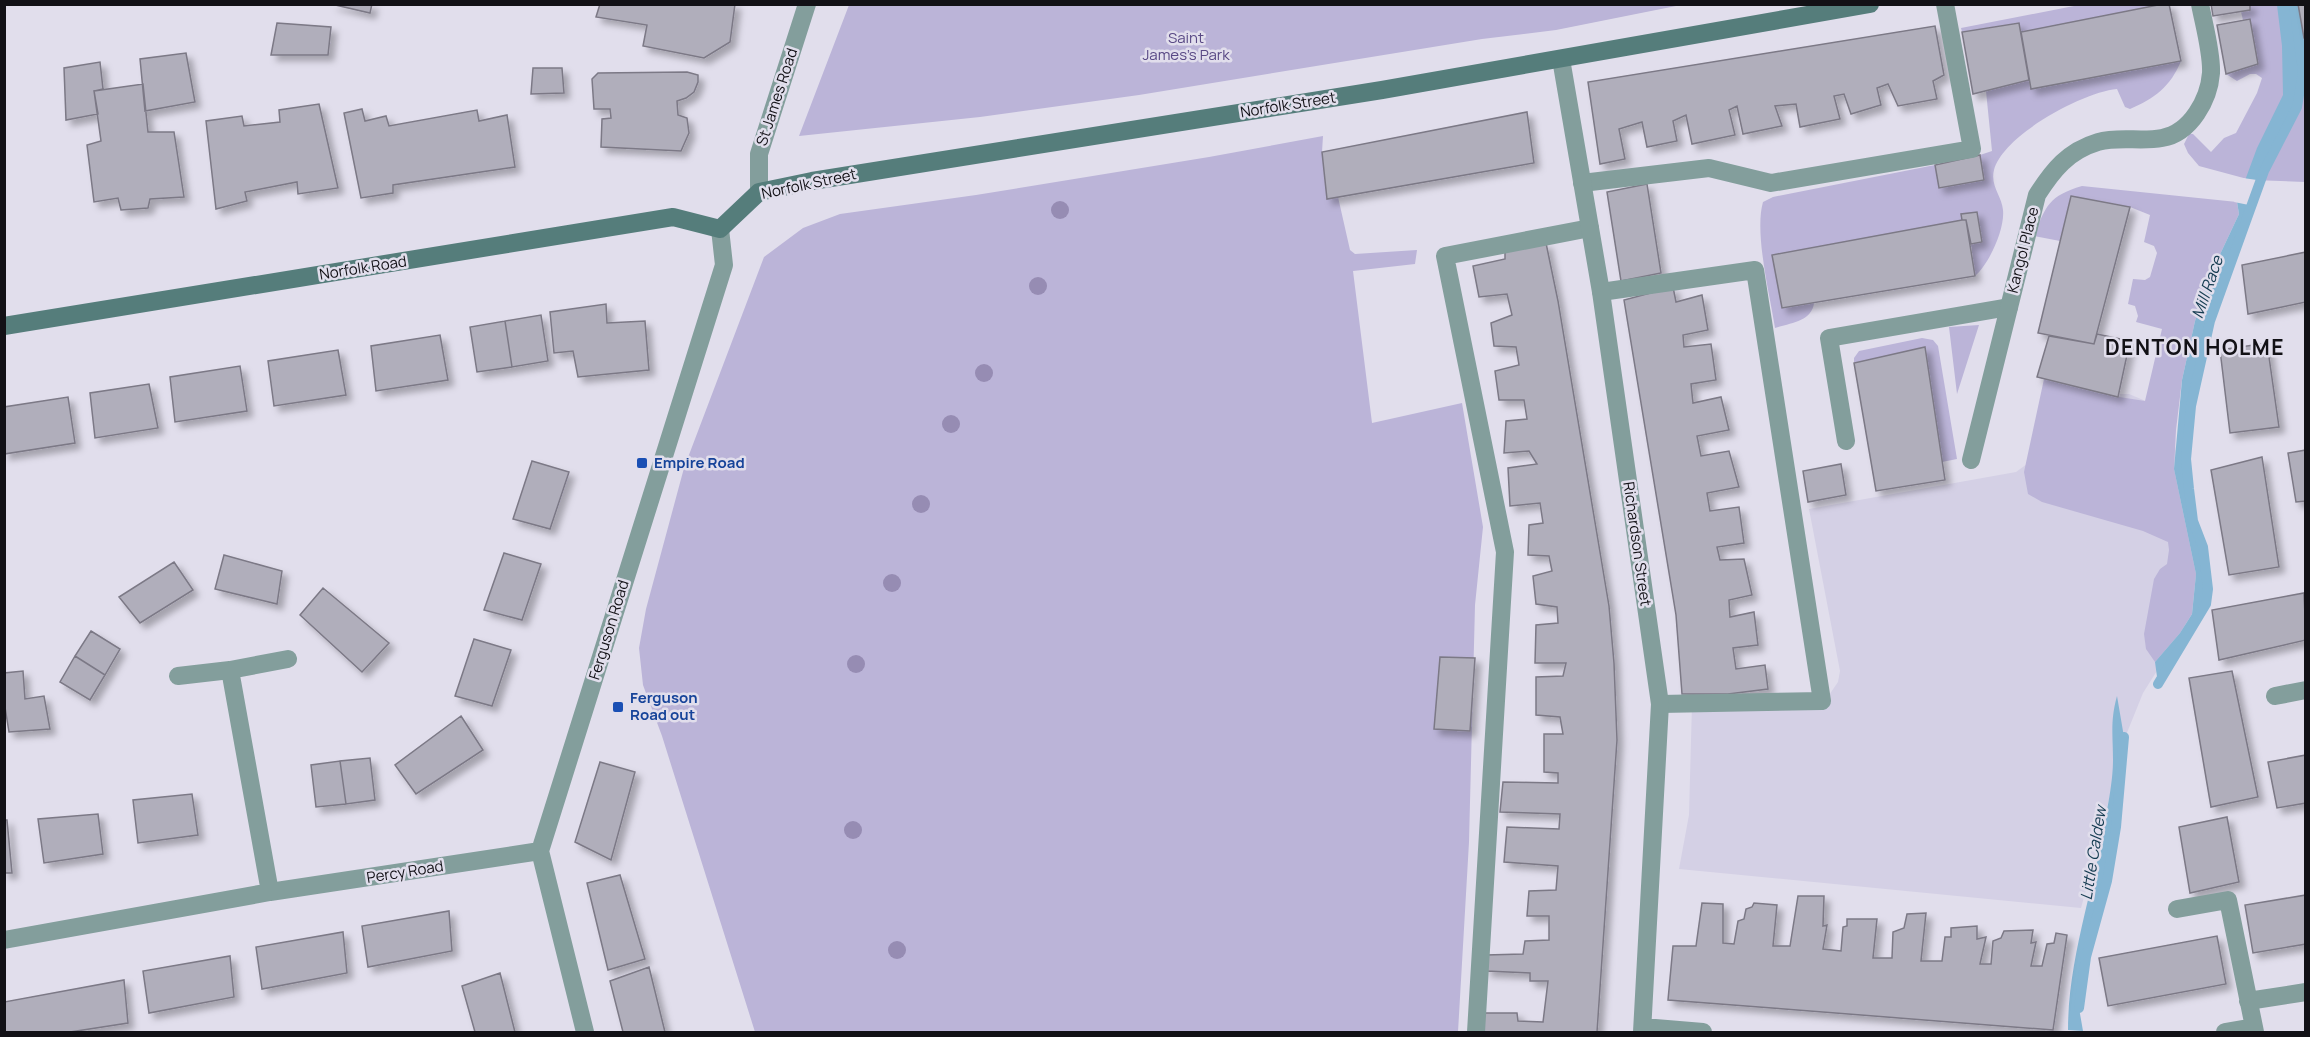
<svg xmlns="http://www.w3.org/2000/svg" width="2310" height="1037" font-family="Manrope,sans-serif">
	<defs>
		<filter id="shadow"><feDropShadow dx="5.5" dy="5.5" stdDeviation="3" flood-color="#0004"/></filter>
	</defs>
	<rect width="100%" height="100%" fill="#e1deec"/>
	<path fill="#d4d0e5" d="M2070 394H2129L2167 410 2199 556 2193 596 2184 628 2143 693 2118 755 2103 828 2081 908 1679 869 1689 815 1692 704 1827 698 1838 682 1840 671 1809 509 2016 472 2027 464Z"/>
	<path fill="#bbb4d8" d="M849 5V4L1681 5 1556 30 1482 39 1139 95 980 117 799 136Z
		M2079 5H2163L2021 32 2018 23 1962 32 1961 28Z
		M2250 5H2298L2306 38 2305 182 2251 180 2199 166 2188 153 2184 144 2189 134H2193L2211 152 2224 138 2236 133 2257 93 2262 78 2256 74H2250L2237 81 2226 74 2258 64 2250 19 2243 20 2241 12 2250 10Z
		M2181 61C2171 86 2154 99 2130 109L2125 107 2117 89C2083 92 2003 135 1994 170 1990 186 2002 196 2003 210 2005 229 1989 264 1975 276L1971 244 1982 242 1977 212 1961 214 1962 220 1772 255 1782 308 1814 303C1812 321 1791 323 1775 328 1770 295 1754 233 1763 202L1773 197 1935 165 1939 188 1983 180 1980 155 1992 151 1986 91 2029 80 2031 89Z
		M1323 136 1322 152 1327 198 1338 197 1350 250 1355 254 1417 250 1415 264 1353 271 1372 423 1462 403 1483 527 1475 605 1469 842 1458 1032H755L662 736 643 685 639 648 646 609 684 468 764 257 803 228 840 214 976 195 1209 157Z
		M2082 186 2237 202 2239 214 2215 265 2195 321 2182 380 2176 430 2174 469 2196 574 2192 614 2180 633 2155 662 2146 649 2144 634 2154 579 2160 569 2167 564 2169 550 2168 542 2143 531 2042 502 2028 494 2024 472 2044 379 2113 396 2145 401 2162 329 2136 322 2138 316 2135 306 2128 304 2133 279 2145 280 2150 277 2157 253 2154 246 2144 242 2150 215 2130 207 2071 196 2060 241 2034 236C2046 205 2049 196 2082 186Z
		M1979 325 1957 394 1949 327Z
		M1922 338 1933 340 1938 346 1957 459 1942 462 1925 347 1854 363V358L1859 351Z"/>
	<path fill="#85b5d3" d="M2277 5H2294L2303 71 2297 107 2264 171 2247 218 2210 321 2191 406 2186 459 2189 489 2193 521 2203 547 2208 589 2206 604 2158 684 2155 662 2180 633 2192 614 2196 574 2174 469 2182 380 2195 321 2215 265 2239 214 2237 202 2257 148 2283 95 2282 46Z
		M2117 696 2124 737 2116 827 2107 881 2086 957 2079 1008 2083 1031 2068 1030C2068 956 2096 883 2107 810 2110 794 2113 776 2113 760 2113 734 2110 722 2117 696Z"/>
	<path fill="#e1deec" d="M2243 178 2264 181 2254 206 2234 202Z"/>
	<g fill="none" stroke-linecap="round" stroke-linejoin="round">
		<path stroke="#85b5d3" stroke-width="10" d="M2158 684 2206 604 2208 589 2203 547 2193 521 2189 489 2186 459 2191 406 2210 321 2247 218 2264 171 2297 107 2303 71 2294 4
			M2079 1008 2086 957 2107 881 2116 827 2124 737"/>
	</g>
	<path fill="#b0aebb" stroke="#7c7986" stroke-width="1.5" filter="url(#shadow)" d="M331 4H372L370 13Z
		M600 4H735L730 42 704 58 643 46 647 25 596 17Z
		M2163 4H2169L2181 61 2031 89 2021 32Z
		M2211 4H2250V10L2213 16Z
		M2298 4H2306V38H2304Z
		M2250 19 2258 64 2226 74 2217 25Z
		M277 23 331 27 328 55H271Z
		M2019 23 2029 80 1973 94 1962 32Z
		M1935 26 1944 75 1933 81 1937 99 1898 106 1888 84 1877 88 1881 105 1851 114 1844 94 1834 96 1840 119 1800 127 1796 104 1775 106 1782 126 1743 134 1737 106 1729 110 1735 135 1692 144 1686 115 1673 121 1677 141 1647 147 1642 122 1619 129 1625 159 1600 164 1588 82Z
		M186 53 195 102 145 111 140 59Z
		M100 62 103 89 94 91 98 114 66 120 64 68Z
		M533 68H562L564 93 531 94Z
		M687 72 698 75V82L694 92 686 98 677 101 678 115 687 118 689 133 681 151 601 147 602 119 611 118 610 109H594L592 79 598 73Z
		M143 84 148 132H174L184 197 150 199 148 208 121 210 118 198 94 202 87 145 101 141 94 91Z
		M319 104 338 188 298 194 297 182 245 192 247 201 216 209 206 121 242 116 244 126 280 122 279 110Z
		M362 109 365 121 386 116 389 126 477 110 479 121 507 115 515 167 393 185V193L361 198 344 113Z
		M1527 112 1534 163 1327 199 1322 152Z
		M1980 155 1984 180 1939 188 1935 165Z
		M1647 184 1661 273 1621 281 1607 192Z
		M2071 196 2130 207 2094 344 2038 333Z
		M1977 212 1982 242 1971 244 1966 220H1962L1961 214Z
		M1962 220H1966L1975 276 1782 308 1772 255Z
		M1546 243 1558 301 1600 552 1609 606 1614 663 1617 740 1597 1032H1483L1484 1013H1517L1518 1021 1543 1022 1548 981H1530V973L1486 971V955L1523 954 1525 941 1549 940V916H1527L1529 891 1556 890 1558 866 1504 862 1507 827 1559 829 1560 814 1500 812 1503 782 1558 783V773L1544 772V734H1563L1560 717 1536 715V677L1563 676 1566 663H1535L1536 625 1558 623 1557 607 1536 604 1533 576 1552 571 1549 556 1528 555 1529 525 1543 523 1540 503 1510 506 1508 468 1537 464 1529 451 1504 453 1506 421 1527 419 1524 400H1499L1495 371 1519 365 1516 347 1494 346 1491 323 1512 315 1507 294 1479 297 1473 266 1505 259V252Z
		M2306 252V302L2248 314 2242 265Z
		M1673 287 1676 302 1702 295 1708 330 1683 335 1684 347 1711 344 1716 380 1691 384 1693 403 1721 397 1729 430 1697 436 1701 456 1729 451 1739 487 1707 493 1710 511 1739 507 1744 543 1717 547 1720 560 1744 559 1752 595 1729 600 1730 617 1754 612 1758 645 1733 648 1736 669 1765 665 1768 689 1728 694H1682L1676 615 1624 300Z
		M606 304 607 323 645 321 649 370 578 377 573 351 554 353 550 312Z
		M541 315 548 361 512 367 505 321Z
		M505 321 512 367 477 372 470 327Z
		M2097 334 2130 341 2118 397 2037 377 2049 336 2094 344Z
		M440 335 448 380 376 391 371 346Z
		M2267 343 2279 427 2230 433 2220 350Z
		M1925 347 1945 480 1876 491 1854 363Z
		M338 350 346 395 274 406 268 361Z
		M240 366 247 411 175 422 170 377Z
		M149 384 158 428 95 438 90 393Z
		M68 397 75 443 4 454V407Z
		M2306 450V501L2296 502 2288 453Z
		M2262 457 2279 567 2229 575 2211 470Z
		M532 461 569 472 550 529 513 519Z
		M1841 464 1846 495 1808 502 1803 471Z
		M504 553 541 564 522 620 484 610Z
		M224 555 282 571 277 604 215 589Z
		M174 562 193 590 140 623 119 597Z
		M323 588 389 643 362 672 300 615Z
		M2304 593 2306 640 2219 660 2212 610Z
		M91 631 120 649 105 675 75 656Z
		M474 639 511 650 492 706 455 696Z
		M75 656 105 675 90 700 60 682Z
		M1440 657 1475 658 1470 731 1434 729Z
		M23 671 25 699 44 696 50 729 9 732 4 701V673Z
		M2232 671 2258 797 2211 807 2189 678Z
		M461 716 483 750 416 794 395 765Z
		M2306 755V803L2277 808 2268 762Z
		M370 758 375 800 346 804 340 761Z
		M340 761 346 804 316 807 311 765Z
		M600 762 635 772 611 860 575 842Z
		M192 794 198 835 138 843 133 800Z
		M98 814 103 854 44 863 38 819Z
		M2227 817 2239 882 2190 893 2179 827Z
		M4 820H7L12 873H4Z
		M620 875 645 959 608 970 587 883Z
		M2306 895V944L2253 953 2245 905Z
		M1798 896H1824L1823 926 1827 925 1823 949 1841 951 1843 927 1847 926V919H1877L1873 958H1892L1893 932 1904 928 1907 914 1926 913 1921 961H1942L1945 937H1951V928L1977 926V939L1986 937 1980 964H1991L1993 941 2001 938 2004 931 2033 930 2031 943 2036 942 2031 966H2042L2047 944 2054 943 2056 933 2067 935 2053 1030 1668 1000 1673 946H1696L1702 903 1723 904V943L1734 944 1738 921 1744 919 1746 909 1752 907 1754 903 1777 905 1773 946H1790Z
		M449 911 452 951 368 967 362 926Z
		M343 932 347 973 262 989 256 947Z
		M2217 936 2226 984 2108 1006 2099 958Z
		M230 956 234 997 149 1013 143 971Z
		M649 967 665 1032H623L610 981Z
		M500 973 515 1032H475L462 986Z
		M124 980 128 1023 70 1032H4V1002Z"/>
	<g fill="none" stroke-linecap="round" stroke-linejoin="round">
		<path stroke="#839e9c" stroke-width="18" d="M1582 183 1709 168 1771 183 1972 149 1945 4
			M1601 292 1755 270 1822 701 1660 704
			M1846 441 1829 338 2009 307
			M2275 696 2306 690
			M1476 1032 1505 552 1445 256 1590 228"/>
		<path stroke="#839e9c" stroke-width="18" d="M1561 59 1601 292 1660 704 1642 1032
			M759 192V154L807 4
			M1971 460 2037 195C2053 170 2068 151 2098 142 2119 136 2141 142 2162 138 2191 133 2209 99 2211 73 2212 53 2204 25 2200 4
			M230 670 270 892
			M178 676 230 670 288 659
			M2177 909 2228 900 2254 1027
			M4 940 270 892 540 851
			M2248 1001 2306 992
			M1643 1027 1703 1032
			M585 1032 540 851 724 265 720 229
			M2225 1032 2254 1027 2255 1032"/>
		<path stroke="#557d7b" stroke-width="18" d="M4 326 673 217 720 229 759 192 812 181 1382 90 1870 4"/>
	</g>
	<g fill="#968cb3">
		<circle cx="1060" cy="210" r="9"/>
		<circle cx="1038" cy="286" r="9"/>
		<circle cx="984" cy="373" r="9"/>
		<circle cx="951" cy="424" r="9"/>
		<circle cx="921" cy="504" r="9"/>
		<circle cx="892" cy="583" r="9"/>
		<circle cx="856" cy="664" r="9"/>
		<circle cx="853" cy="830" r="9"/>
		<circle cx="897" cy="950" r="9"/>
	</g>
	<g fill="#1a4fb4" stroke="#e1deec" stroke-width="2">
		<rect x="636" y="457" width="12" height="12" rx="3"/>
		<rect x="612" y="701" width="12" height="12" rx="3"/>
	</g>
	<g text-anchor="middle" stroke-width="5" stroke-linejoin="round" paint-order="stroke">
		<g font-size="15" fill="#594985" stroke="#e1deec">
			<text x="1186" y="43">Saint<tspan x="1186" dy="17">James's Park</tspan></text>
		</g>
		<g font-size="15" fill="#121116" stroke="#e1deec">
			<text transform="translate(777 97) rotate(-72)" y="5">St James Road</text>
			<text transform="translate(1288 105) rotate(-9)" y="5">Norfolk Street</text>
			<text transform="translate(809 184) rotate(-12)" y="5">Norfolk Street</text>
			<text transform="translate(2023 250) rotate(-76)" y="5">Kangol Place</text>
			<text transform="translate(363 268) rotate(-9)" y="5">Norfolk Road</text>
			<text transform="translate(1637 544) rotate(82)" y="5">Richardson Street</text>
			<text transform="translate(609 630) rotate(-73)" y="5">Ferguson Road</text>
			<text transform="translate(405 872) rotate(-9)" y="5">Percy Road</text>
		</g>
		<g font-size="15" font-weight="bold" fill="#164399" stroke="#e1deec" text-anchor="start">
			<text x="654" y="468">Empire Road</text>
			<text x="630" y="703">Ferguson<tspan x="630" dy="17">Road out</tspan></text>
		</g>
		<g font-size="16" font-style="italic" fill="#143b50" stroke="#e1deec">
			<text transform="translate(2207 287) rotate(-71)" y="6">Mill Race</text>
			<text transform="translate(2093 853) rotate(-81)" y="6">Little Caldew</text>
		</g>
		<g font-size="21" font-weight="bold" letter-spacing="1.5" fill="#121116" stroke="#e1deec">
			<text x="2195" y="355">DENTON HOLME</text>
		</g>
	</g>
	<rect width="2310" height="1037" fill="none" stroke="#121116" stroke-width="12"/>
</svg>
